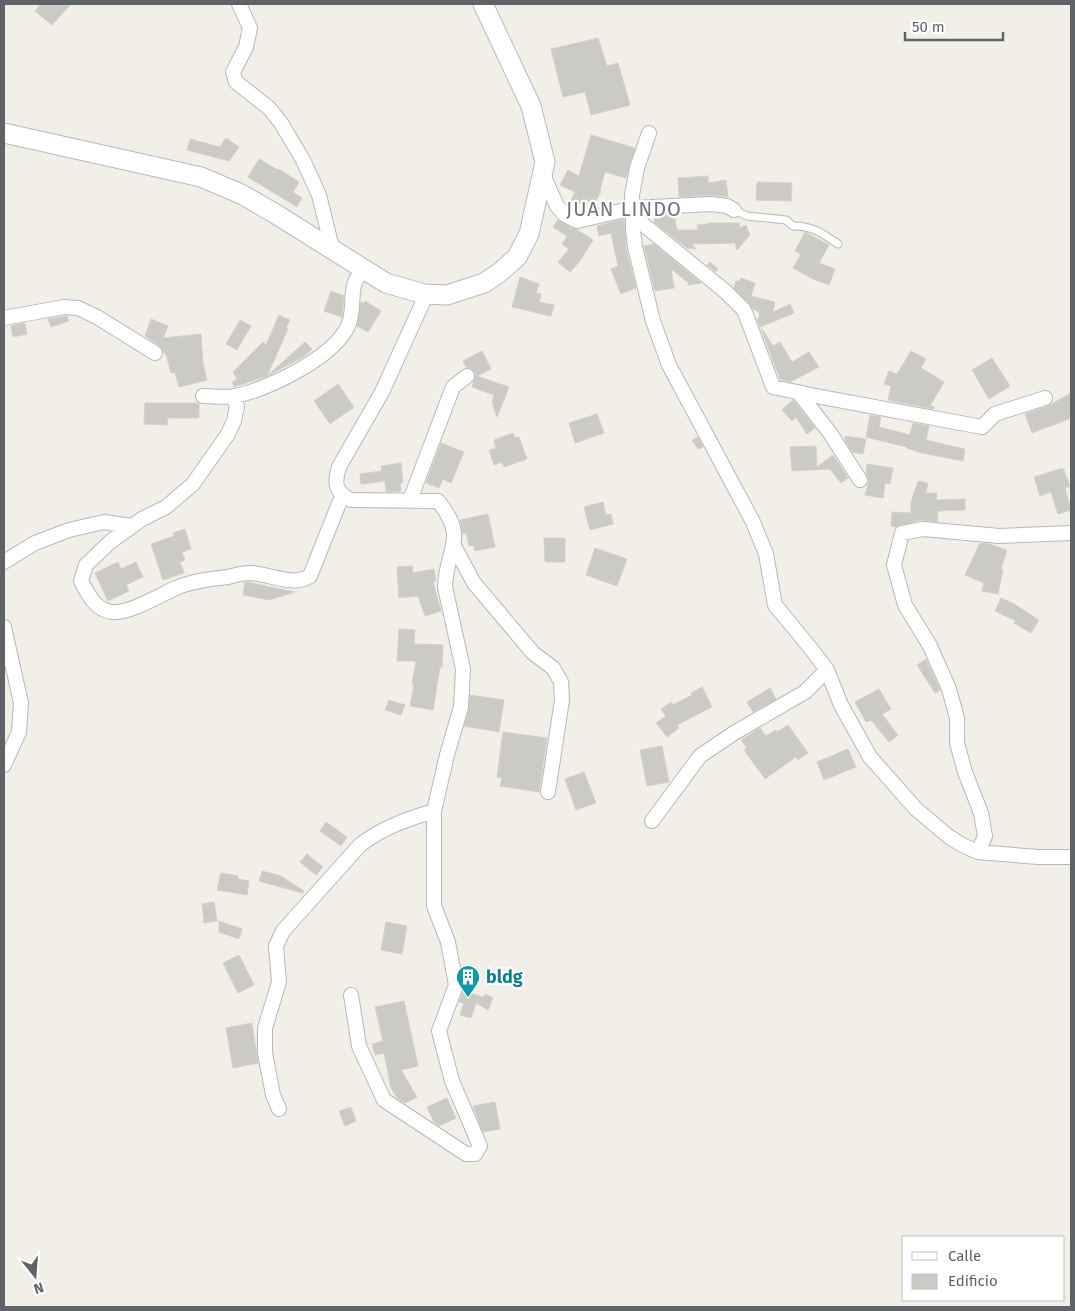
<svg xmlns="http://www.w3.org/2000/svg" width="1075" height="1311" font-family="'Fira Sans',sans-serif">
	<rect width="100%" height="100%" fill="#f1efe8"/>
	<path fill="#cccac5" stroke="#d6d1c6" d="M41 4H71L52 25 35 11Z
		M598 38 607 66 618 63 630 105 591 115 585 92 563 97 551 49Z
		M591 135 635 148 626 178 605 172 600 190 601 191 594 204 585 199 582 205 571 200 575 192 560 185 568 170 579 176Z
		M226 138 239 147 229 161 187 150 190 139 220 147Z
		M259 159 278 170 279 169 299 182 293 192 302 198 297 207 248 177Z
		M708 176V183L726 180 728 197 711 195 679 197 678 178Z
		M757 182 792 183 791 201 756 200Z
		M674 215 677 230H698L697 225 708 224V223H740L739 228 746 225 750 235 737 250 735 243 692 244 696 249 687 248 655 223 654 216Z
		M624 219 626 248 636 288 621 294 611 269 618 266 611 233 599 236 597 226Z
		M558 220 570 227 569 228 576 229 593 240 580 261 570 272 558 262 569 249 562 244 567 236 553 227Z
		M805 232 829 245 819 263 835 269 829 285 813 279 793 268 801 254 795 251Z
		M654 244 701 283 688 285 689 283 671 269 674 288 655 291 644 246Z
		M710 262 718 269 716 272 707 265Z
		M520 277 539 284 536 293 541 294 539 302 554 305 551 316 512 307Z
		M741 278 755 283 751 296 775 302 773 312 790 304 794 313 760 327 757 319 759 318V312L753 309 750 304 734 288 736 281H740Z
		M331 291 344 296 342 317 324 311Z
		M365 301 381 311 368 332 357 326 361 302 364 303Z
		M279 315 290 320 286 328 288 329 267 376 234 387 232 382 237 379 233 372 263 342 266 345Z
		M67 316 69 321 51 327 48 319Z
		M151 319 168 326 163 338 201 334 203 363 207 380 179 387 175 372 171 373 166 354 164 353 160 346 145 336Z
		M240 320 251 326 237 350 226 344Z
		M25 323 27 334 13 337 11 326Z
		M761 329H762L773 346 780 342 792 362 809 352 819 367 790 382 780 379Z
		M305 342 312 349 303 357 267 376Z
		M482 351 491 369 477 376 509 387 497 417 492 402 494 395 472 387 476 374 471 368 466 367 463 361Z
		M911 351 926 359 921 368 944 382 930 406 934 407 933 409 888 400 891 386 884 384 889 371 897 374Z
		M992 358 1010 386 989 399 972 370Z
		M338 384 354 407 330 424 314 401Z
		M1071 393V418L1032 433 1025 414 1048 406Z
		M793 400 815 428 807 434 796 417 792 421 782 410Z
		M145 403H198L199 404V418H168L167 425 144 424Z
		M597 414 604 433 575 443 569 423Z
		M870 415 881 417 879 427 910 435 913 423 929 426 926 440 965 449 963 461 922 453 906 448 907 447 866 437Z
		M513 433 515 438 519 437 527 459 504 467 502 462 494 465 489 450 496 448 494 440Z
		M845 436 866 439 863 454 852 452 845 440Z
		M698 437 703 447 698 449 692 440Z
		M441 443 464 452 451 483 443 479 439 488 426 483Z
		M816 446 817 467 833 455 848 478 841 483 830 469 792 471 790 447Z
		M401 463 403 482 400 483 401 491 386 492 385 481 361 484 360 474 382 471 381 466Z
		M867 464 893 468 890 484 885 483 883 498 865 495 869 480 866 473Z
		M1063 468 1070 486 1065 488 1071 510 1058 514 1051 492 1040 496 1034 477Z
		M918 481 928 483 926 493H937L936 500 965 499V510L938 511 937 522 921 520 896 527 891 526 892 512 911 513V502Z
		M603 502 606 515 611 514 613 524 590 530 584 507Z
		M488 514 495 547 475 551 473 545 469 546 466 533 463 534 460 520Z
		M185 529 191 549 182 552 185 560 180 562 184 573 163 580 151 544 174 536 173 533Z
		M544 538H565V562H545Z
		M980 543 989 544 1007 550 1001 569H1003L998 594 982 591 984 583 965 575Z
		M595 548 627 559 617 586 586 575Z
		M118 562 121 569 136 562 143 577 126 585 129 591 108 601 95 573Z
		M412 566 413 573 434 569 436 581 433 582 441 611 425 616 418 596 399 598 397 567Z
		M245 582H247L295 592 269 600 243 595Z
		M1001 598 1014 604 1039 620 1031 633 1014 623 1016 621 995 611Z
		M399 629 415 630 414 644 443 645 442 667H440L433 710 410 706 414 685 412 684 416 661H397Z
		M926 659 940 690 935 693 917 665Z
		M702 687 712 707 677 725 679 728 667 737 656 723 666 716 661 709 671 702 673 705 692 695 691 693Z
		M770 688 776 699 753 712 747 702Z
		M879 689 891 709 882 714 898 735 889 742 871 720 866 722 855 702Z
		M470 695 504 700 499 732 464 726 469 709Z
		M389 700 405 705 401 715 385 710Z
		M788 725 808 753 798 760 796 757 765 779 744 750 747 748 741 740 760 728 766 736 776 730 777 732Z
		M503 732 547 738 539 792 500 786 502 778 497 777Z
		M662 746 669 782 647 786 640 750Z
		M848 749 856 767 824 780 817 762Z
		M584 772 596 803 576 810 565 779Z
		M326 822 347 837 341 846 320 831Z
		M307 854 323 867 316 875 300 862Z
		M262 871 281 876 304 891 302 893 259 881Z
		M221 873 238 876V879L249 881 247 895 217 890Z
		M214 902 217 921 204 923 202 904Z
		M219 921 242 929 239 939 219 932Z
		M386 922 407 926 402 954 381 950Z
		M239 955 254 985 238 993 223 963Z
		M463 991 483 997 485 994 493 998 488 1010 476 1003 471 1018 460 1015 464 1003 459 1002Z
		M404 1001 418 1066 401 1070 417 1097 405 1103 397 1098 391 1088 384 1053 375 1055 372 1044 383 1041 375 1007Z
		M252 1023 258 1063 233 1068 226 1028Z
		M447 1098 456 1118 439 1126 434 1122 427 1107Z
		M495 1102 500 1129 483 1132 473 1106Z
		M351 1107 356 1121 345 1126 339 1111Z"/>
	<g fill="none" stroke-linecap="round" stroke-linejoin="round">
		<g stroke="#b5b8bc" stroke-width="9">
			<path id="service" d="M734 210 747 216 786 220 793 226C813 226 822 233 838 244"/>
		</g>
		<g stroke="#b5b8bc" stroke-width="16">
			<path id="minor" d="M239 4 250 28 246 47 233 72 236 82 269 108 281 123 303 160 319 195 332 248
				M649 133 637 168 632 195 633 216 726 292 744 310 773 387 816 396 982 427 995 414 1045 398
				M543 175 557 206 565 215 577 221 634 208 711 204 727 206 734 210
				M633 216V230L635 247 653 321 669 365 753 522 766 554 775 605 812 650 827 670 841 705 870 757 916 809 948 836 962 845 978 852 985 836 981 813 965 772 957 743V718L949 689 930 646 905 605 894 565 902 533 923 529 999 536 1071 533
				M4 318 64 307 78 308 97 317 155 353
				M798 392 830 433 860 480
				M203 396C213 396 224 398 234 396 267 390 333 358 348 326 354 313 351 299 354 285 356 279 360 273 363 268
				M233 396 237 407 234 421 228 434 193 484 166 507 142 519 110 542 86 565 81 581C88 594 95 610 112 612 129 614 160 595 176 588 192 581 210 579 228 577 235 575 243 573 251 573 270 574 293 587 310 576L342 496
				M410 500 453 387 467 376
				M454 546 474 583 533 653 553 668 561 682 562 700 548 792
				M4 562 35 543 69 530 104 522 131 526
				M4 627 21 703 19 732 4 765
				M652 821 700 756 734 733 805 692 827 670
				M978 852 1038 857H1071
				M351 995 359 1046 384 1100 466 1154H475L480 1146 452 1081 439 1031 456 985 448 942 434 906V811L447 755 461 707 463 669 445 587C446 548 469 539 438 501L351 500C335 492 334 484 339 467L382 392 427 293
				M279 1109 273 1095 265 1053V1028L279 982 276 946 283 931 360 845C382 828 407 819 434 811"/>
		</g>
		<g stroke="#b6babf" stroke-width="21">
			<path id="secondary" d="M4 133 201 177 241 194 274 213 386 283 424 294 447 295 484 283 499 273 517 257 529 234 545 162 531 106 483 4"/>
		</g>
		<use href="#service" stroke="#fff" stroke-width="7"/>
		<use href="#minor" stroke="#fff" stroke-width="14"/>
		<use href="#secondary" stroke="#fff" stroke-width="19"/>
	</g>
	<defs>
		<g id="building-pin" transform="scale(1.25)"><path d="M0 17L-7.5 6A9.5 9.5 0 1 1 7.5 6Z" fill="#0f9aa8" stroke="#fff"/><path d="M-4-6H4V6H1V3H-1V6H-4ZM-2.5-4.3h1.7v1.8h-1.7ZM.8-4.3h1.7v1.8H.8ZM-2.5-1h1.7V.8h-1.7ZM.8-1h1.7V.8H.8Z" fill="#fff"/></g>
	</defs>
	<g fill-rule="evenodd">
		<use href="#building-pin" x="468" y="977"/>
	</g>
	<g text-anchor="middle" stroke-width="4.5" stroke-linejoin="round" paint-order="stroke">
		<g font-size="18" font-weight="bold" fill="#0d838f" stroke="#fff" text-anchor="start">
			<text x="486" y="983">bldg</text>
		</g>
		<g font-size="20" letter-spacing="1" fill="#70757a" stroke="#fff">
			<text x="624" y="216">JUAN LINDO</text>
		</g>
	</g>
	<rect width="1075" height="1311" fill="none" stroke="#5f6368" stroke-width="10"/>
	<rect x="902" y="1236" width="162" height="65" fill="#ffffff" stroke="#bfc1c3"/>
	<rect x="912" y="1252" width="25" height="8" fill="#ffffff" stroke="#bfc1c3"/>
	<text x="948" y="1261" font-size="15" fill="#5f6368">Calle</text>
	<rect x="912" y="1274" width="25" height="15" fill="#cccac5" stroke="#bfc1c3"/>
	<text x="948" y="1286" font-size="15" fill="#5f6368">Edificio</text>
	<g transform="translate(35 1276) rotate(163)" stroke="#ffffff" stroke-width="4" paint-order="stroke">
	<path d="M0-4L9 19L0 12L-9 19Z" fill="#5f6368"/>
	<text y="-8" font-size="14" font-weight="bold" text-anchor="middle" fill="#5f6368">N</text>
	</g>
	<path d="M905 32v8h98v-8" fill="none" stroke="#5f6368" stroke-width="2.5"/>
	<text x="912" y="32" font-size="15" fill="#5f6368" stroke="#ffffff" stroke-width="4" paint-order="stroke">50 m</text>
</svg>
